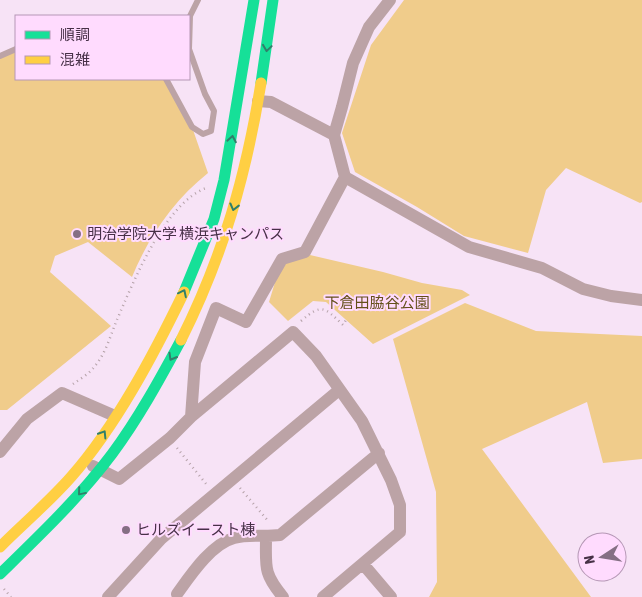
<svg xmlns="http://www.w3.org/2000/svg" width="642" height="597" font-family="'Asap Condensed','Noto Sans JP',sans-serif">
	<rect width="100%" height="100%" fill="#f7e3f6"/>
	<path fill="#f0cc8b" d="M404 0H642V202L640 203 566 168 546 190 528 253 464 236 417 207 355 172 342 133 371 45Z
		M16 49V79H166L192 127 208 173C174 200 149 236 132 277L88 242 55 256 50 272 111 326 7 410H0V56Z
		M310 255 383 272 422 283 462 290 470 295 373 344 326 302 313 301 288 321 269 302 276 279 285 263Z
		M465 303 536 331 642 336V459L603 463 587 402 482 449 591 597H429L437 582 436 492 393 339Z"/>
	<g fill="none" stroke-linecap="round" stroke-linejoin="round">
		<path stroke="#b6a3aa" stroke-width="2.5" stroke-dasharray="1 4" stroke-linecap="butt" d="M301 321C322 303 324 307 343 325L346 320
			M73 384C80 379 89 374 94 367 105 355 110 337 116 322 133 283 164 204 206 188
			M177 448 207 485
			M240 488 269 522
			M4 589 11 597"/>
		<path stroke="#bca3a6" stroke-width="6" d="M0 56 16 49
			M166 79 192 127 203 134 211 131 214 111 205 94 189 49 190 16 198 0"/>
		<path stroke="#bca3a6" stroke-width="12" d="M258 101 271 102 334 135
			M345 177 469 247 542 268 583 289 611 296 642 300
			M191 417 195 362 216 308 246 322 282 259 305 252 345 177 334 135 342 107 353 63 369 27 390 0
			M0 452 27 419 62 393 115 416
			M93 466 119 479 170 438 191 417 293 332 316 356 362 421 391 480 400 505V532L323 597
			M266 537C266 567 263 573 283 597
			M363 564 391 597
			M177 594C190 576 211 544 234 538 249 534 265 537 280 535L379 453
			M108 597 161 539 339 390"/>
		<path stroke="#16e098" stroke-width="11" d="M261 83 273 0
			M184 292 214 219 224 180 254 0
			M0 574C39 536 79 498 112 454 138 419 160 379 181 340"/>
		<path stroke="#ffcf43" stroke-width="11" d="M181 340C223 256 246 176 261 83
			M0 547C23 524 49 502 71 477 116 426 154 354 184 292"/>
	</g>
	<defs><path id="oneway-chevron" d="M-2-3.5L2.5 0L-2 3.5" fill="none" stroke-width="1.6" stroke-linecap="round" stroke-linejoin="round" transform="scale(1.25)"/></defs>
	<g stroke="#317f6b">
		<use href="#oneway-chevron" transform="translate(267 48) rotate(98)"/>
		<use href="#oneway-chevron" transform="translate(232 139) rotate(-80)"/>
		<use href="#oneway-chevron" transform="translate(234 207) rotate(104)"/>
		<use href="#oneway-chevron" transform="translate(183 293) rotate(-64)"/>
		<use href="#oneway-chevron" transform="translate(172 357) rotate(120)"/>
		<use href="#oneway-chevron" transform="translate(103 434) rotate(-58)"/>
		<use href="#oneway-chevron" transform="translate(81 492) rotate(130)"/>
	</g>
	<g fill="#856f84" stroke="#ffdbfe" stroke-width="2">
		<circle cx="77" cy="234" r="5"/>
		<circle cx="126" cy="530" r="5"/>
	</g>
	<g text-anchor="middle" stroke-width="4" stroke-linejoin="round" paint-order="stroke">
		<g font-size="15" fill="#473047" stroke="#ffdbfe" text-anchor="start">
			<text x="87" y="239">明治学院大学 横浜キャンパス</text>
			<text x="136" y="535">ヒルズイースト棟</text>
		</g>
		<g font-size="15" fill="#64501b" stroke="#ffdbfe">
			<text x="377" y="308">下倉田脇谷公園</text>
		</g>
	</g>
	<rect x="15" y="15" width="175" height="65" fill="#ffdbfe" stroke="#b597b5"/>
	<rect x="25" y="31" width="25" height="8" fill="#16e098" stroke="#b597b5"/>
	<text x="60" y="40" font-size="15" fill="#473047">順調</text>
	<rect x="25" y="56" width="25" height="8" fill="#ffcf43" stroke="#b597b5"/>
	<text x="60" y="65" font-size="15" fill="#473047">混雑</text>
	<g transform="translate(602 557) rotate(258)"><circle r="24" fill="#ffdbfe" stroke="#b597b5"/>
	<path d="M0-4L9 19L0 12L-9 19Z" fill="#856f84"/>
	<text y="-8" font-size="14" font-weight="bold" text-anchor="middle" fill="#473047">N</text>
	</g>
</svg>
